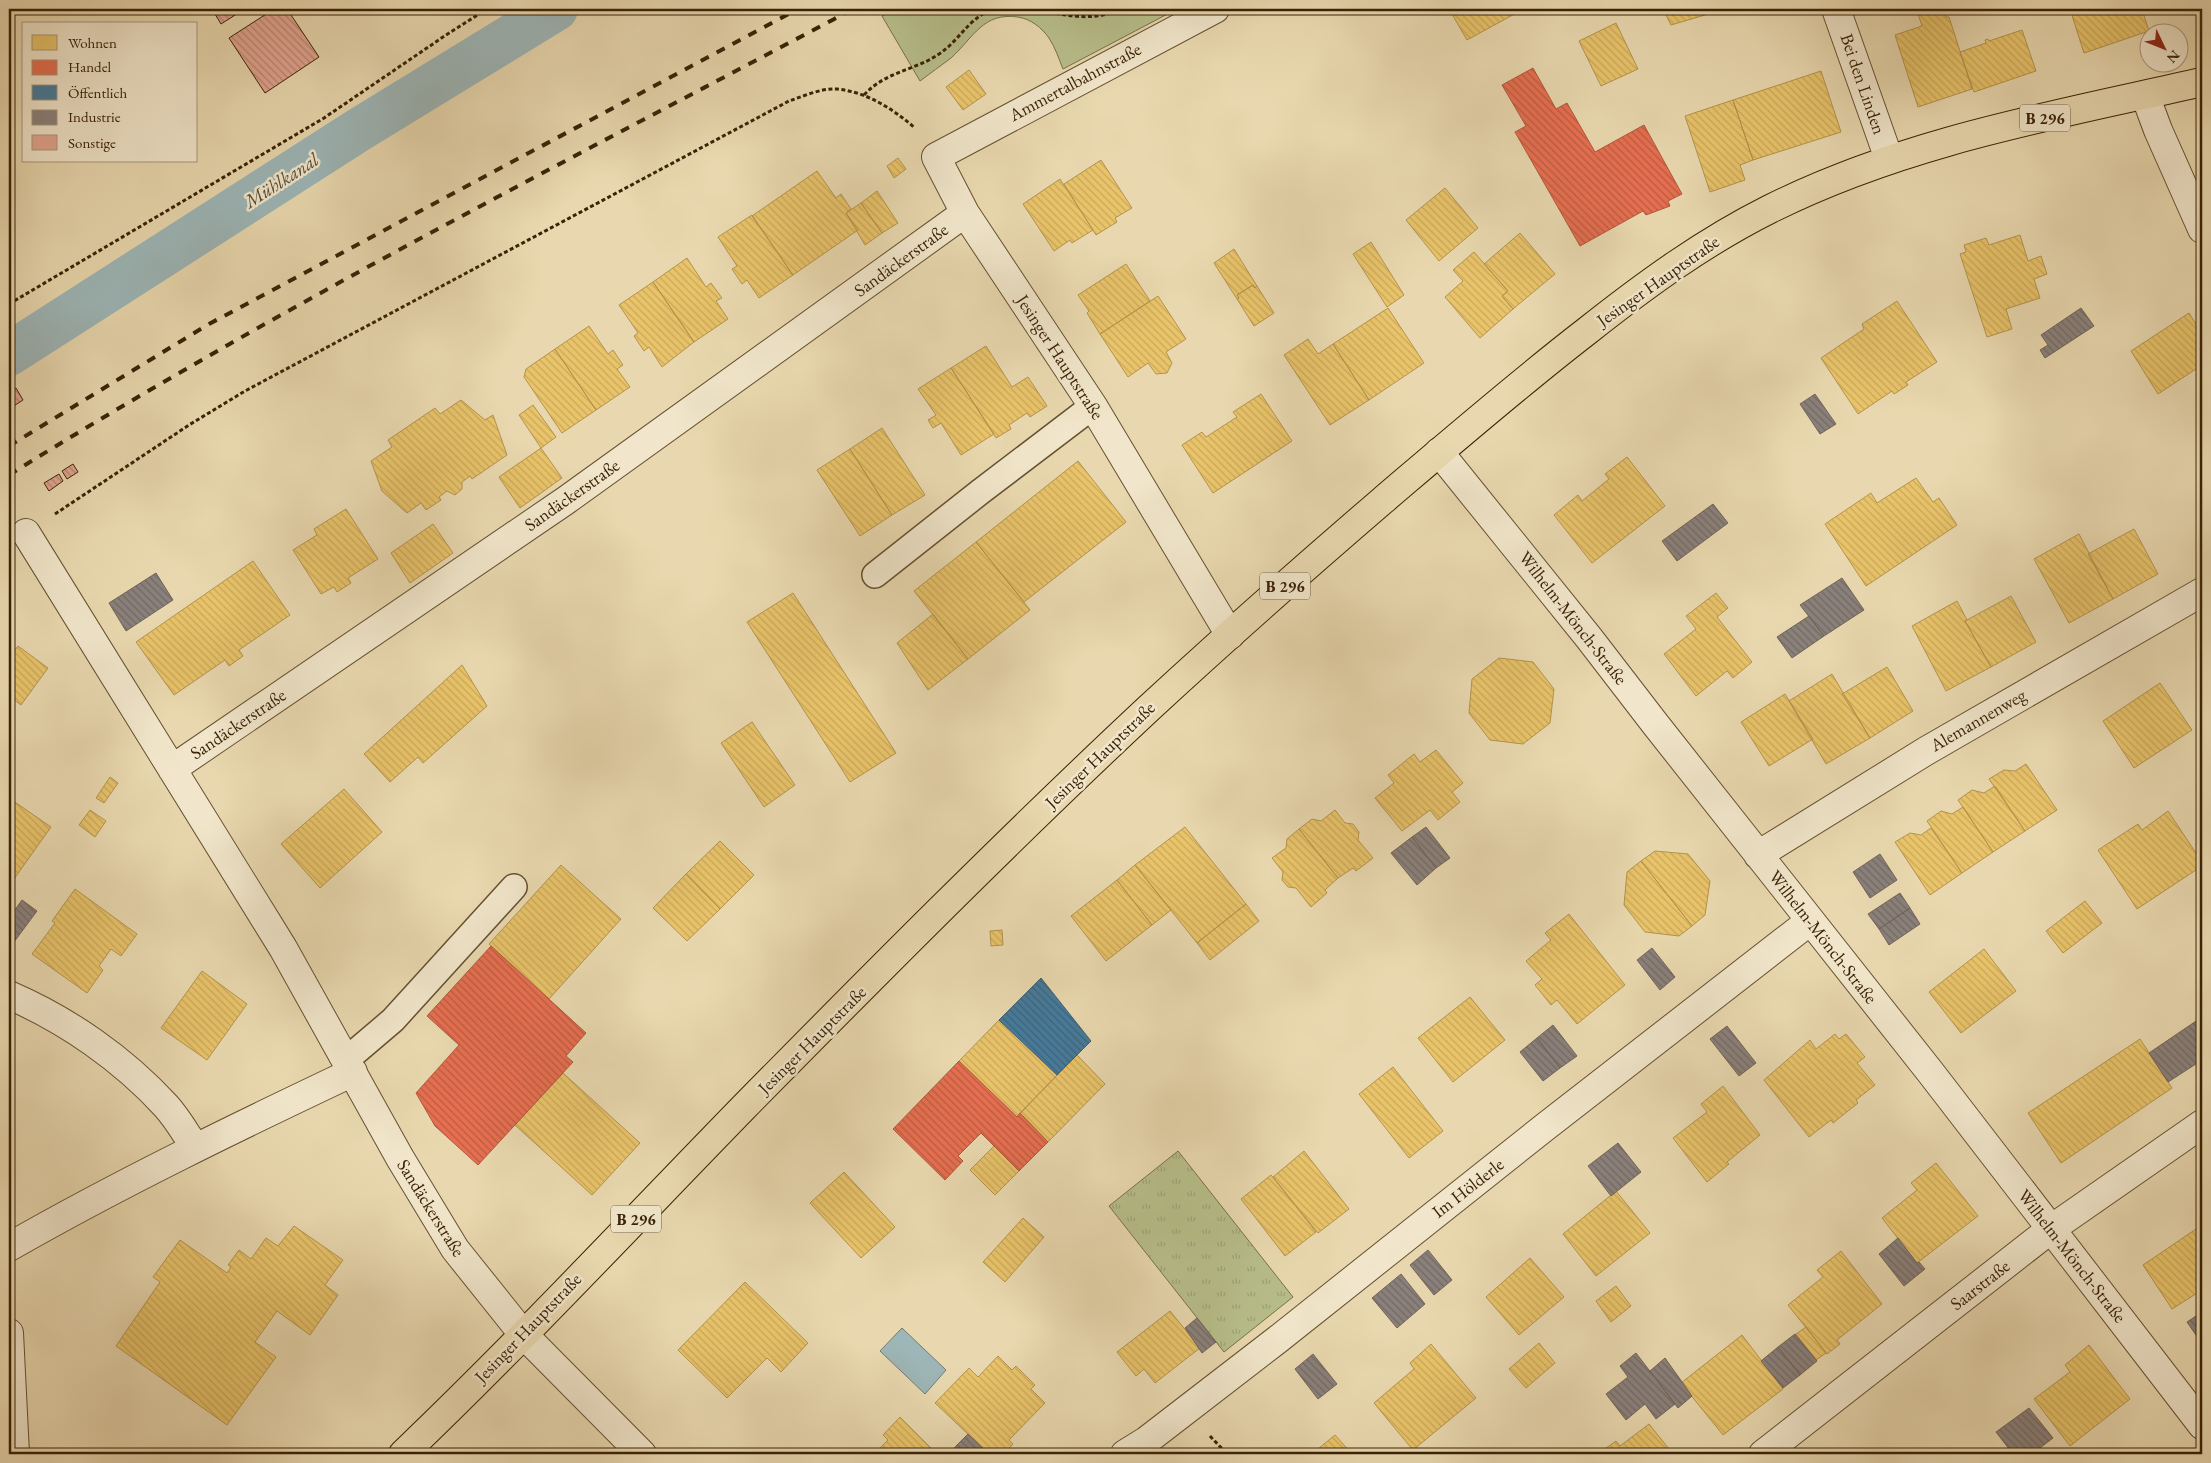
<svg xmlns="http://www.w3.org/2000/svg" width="2211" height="1463" font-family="'EB Garamond',serif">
	<defs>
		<pattern id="grass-tufts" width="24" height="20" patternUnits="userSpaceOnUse" patternTransform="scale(1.25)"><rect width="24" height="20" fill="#b7be8a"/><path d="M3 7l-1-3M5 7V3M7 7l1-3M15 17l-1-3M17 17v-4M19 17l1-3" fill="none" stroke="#9ea376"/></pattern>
		<pattern id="homes-back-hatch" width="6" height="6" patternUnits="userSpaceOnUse" patternTransform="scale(1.25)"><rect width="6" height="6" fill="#e9c46a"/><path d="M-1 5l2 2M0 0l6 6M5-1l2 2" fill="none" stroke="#c9a85a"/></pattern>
		<pattern id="shops-back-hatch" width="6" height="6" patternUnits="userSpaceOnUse" patternTransform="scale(1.25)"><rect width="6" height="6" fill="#e76f51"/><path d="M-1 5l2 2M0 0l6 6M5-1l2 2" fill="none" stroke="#bc5b41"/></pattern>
		<pattern id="public-back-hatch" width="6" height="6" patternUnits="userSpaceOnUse" patternTransform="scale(1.25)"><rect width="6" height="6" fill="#457b9d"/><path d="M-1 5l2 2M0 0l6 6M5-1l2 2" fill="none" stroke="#3b647e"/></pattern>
		<pattern id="industry-back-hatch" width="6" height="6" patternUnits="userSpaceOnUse" patternTransform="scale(1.25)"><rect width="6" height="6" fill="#8a817c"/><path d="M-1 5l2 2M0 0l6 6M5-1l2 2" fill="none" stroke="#726964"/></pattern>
		<pattern id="building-back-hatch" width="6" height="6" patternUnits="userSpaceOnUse" patternTransform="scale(1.25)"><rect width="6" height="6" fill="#e2a591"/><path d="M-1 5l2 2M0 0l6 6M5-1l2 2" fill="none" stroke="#b88674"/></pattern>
	</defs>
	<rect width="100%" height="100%" fill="#e9d8af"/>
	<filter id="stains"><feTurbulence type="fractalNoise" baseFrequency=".004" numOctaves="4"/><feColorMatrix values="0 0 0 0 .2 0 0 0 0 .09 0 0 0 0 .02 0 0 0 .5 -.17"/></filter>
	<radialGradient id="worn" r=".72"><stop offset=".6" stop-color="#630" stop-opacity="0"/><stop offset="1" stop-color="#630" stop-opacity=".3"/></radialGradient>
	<path fill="url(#grass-tufts)" stroke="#787048" d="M1178 1151 1293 1297 1224 1352 1109 1206Z"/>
	<path fill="#b7be8a" stroke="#787048" d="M895 9H1177L1063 69C1059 59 1055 47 1049 38 1042 28 1031 19 1018 17 983 12 974 37 951 58 941 66 930 73 920 81L882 16Z"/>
	<path fill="#9db6b7" stroke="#757b70" d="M902 1328 946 1370 925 1394 880 1351Z"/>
	<path fill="url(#homes-back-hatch)" stroke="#b4934c" d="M1449 9H1519L1520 11 1467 40Z
		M1663 9H1703L1705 15 1671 25Z
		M1936 9H1944L1946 17H1949L1972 89 1918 107 1895 35 1922 26 1918 14Z
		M2070 9H2142L2149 31 2084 53Z
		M1616 23 1638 69 1601 86 1579 41Z
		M2022 30 2036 71 1974 92 1960 52 1986 43 1985 40 1988 39 1989 41Z
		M969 70 986 94 963 110 946 87Z
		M1821 71 1841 132 1753 160 1733 100Z
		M1733 100 1753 160 1740 165 1745 180 1710 192 1685 116Z
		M898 158 906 169 894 178 887 166Z
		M1101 160 1132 208 1115 218 1117 222 1096 235 1064 184Z
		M817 171 836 198 841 194 851 209 846 213 858 230 793 275 752 216Z
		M1060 179 1093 230 1072 243 1070 240 1054 251 1023 204Z
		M1445 188 1478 228 1439 261 1406 220Z
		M877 191 898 223 882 233 861 203Z
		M861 203 882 233 865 245 846 213Z
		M752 215 793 275 759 298 747 280 742 284 732 269 737 266 718 237Z
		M1520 233 1555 274 1513 309 1502 296 1508 291 1484 264Z
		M2020 235 2028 261 2041 256 2047 274 2034 279 2040 298 2006 309 2012 329 1987 337 1960 254 1966 252 1964 245 1986 238 1989 245Z
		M1371 242 1404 295 1387 307 1353 254Z
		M1234 249 1257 286 1255 288 1253 285 1237 295 1239 298 1237 299 1214 263Z
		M1474 252 1508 291 1502 296 1513 309 1480 338 1445 297 1463 281 1453 270Z
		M687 258 706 287 711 283 722 298 716 301 728 319 694 342 653 282Z
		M1126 264 1150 301 1100 334 1087 313 1089 311 1078 295Z
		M653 282 694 342 662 367 649 347 644 351 634 336 638 333 619 305Z
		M1253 285 1255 288 1257 286 1274 313 1254 326 1237 299 1239 298 1237 295Z
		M1158 296 1186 339 1166 352 1172 363 1167 373 1156 374 1148 363 1128 377 1100 334Z
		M1897 301 1937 362 1906 382 1908 385 1894 394 1892 391 1858 414 1821 358 1864 329 1862 324Z
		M1388 308 1424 363 1369 400 1333 344Z
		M2189 313 2202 334V365L2158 394 2131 351Z
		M589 326 608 354 613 350 623 365 617 369 630 387 596 410 555 349Z
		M1308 339 1318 354 1333 344 1369 400 1330 425 1284 355Z
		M986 346 1012 387 1028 377 1047 406 1030 417 1027 413 1009 425 1011 429 996 438 951 368Z
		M555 349 596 410 562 433 524 377 526 369Z
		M951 368 994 434 961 455 941 423 933 428 928 420 936 415 918 389Z
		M1261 394 1292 441 1213 493 1182 445 1202 432 1206 437 1237 417 1233 412Z
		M461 400 485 420 493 415 507 455 472 479 470 476 462 482V489L455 495 447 491 439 497 441 500 426 510 421 503 407 513 382 491 371 461 392 447 388 440 435 408 440 414Z
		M533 405 556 437 541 448 519 415Z
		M882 428 925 495 892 515 850 449Z
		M541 448 562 478 520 508 499 477Z
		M850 449 892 515 860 536 817 470Z
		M1627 457 1665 506 1592 563 1554 515 1578 495 1582 501 1609 479 1605 474Z
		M1078 461 1126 522 1024 602 976 542Z
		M1916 478 1933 502 1939 498 1957 525 1866 586 1825 524 1871 493 1877 503Z
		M346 509 378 559 348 578 351 583 337 592 334 587 321 594 293 550 317 535 314 529Z
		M433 524 453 553 410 583 391 553Z
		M2134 529 2158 574 2113 599 2088 554Z
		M2079 534 2113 599 2069 623 2034 559Z
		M976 542 1030 610 968 659 914 591Z
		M253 561 290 615 239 650 243 656 229 666 225 660 174 695 136 642Z
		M793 593 896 753 850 782 747 622Z
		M1716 593 1728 608 1717 617 1752 662 1733 678 1727 671 1696 696 1664 654 1696 629 1686 616Z
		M2011 596 2036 642 1991 667 1965 621Z
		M1957 601 1967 620 1965 621 1991 667 1946 691 1912 626Z
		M933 614 968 659 928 690 897 643Z
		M18 646 48 668 21 705 9 696V658Z
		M1499 658 1533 662 1554 689 1550 723 1523 744 1490 740 1469 713 1472 679Z
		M462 665 487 706 423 763 418 757 390 782 364 754Z
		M1887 667 1913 711 1870 738 1842 694Z
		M1832 674 1870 738 1826 764 1789 701Z
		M2160 683 2192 730 2134 768 2103 721Z
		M1785 694 1813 739 1769 766 1741 722Z
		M752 722 795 785 764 807 721 743Z
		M1436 750 1463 783 1452 792 1460 802 1438 820 1430 810 1402 831 1375 798 1394 783 1388 775 1414 754 1420 762Z
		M2026 764 2057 810 2025 831 1989 779 2004 770 2015 771Z
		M110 777 118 783 104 803 96 798Z
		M1995 786 2025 831 1993 852 1958 800 1972 790 1984 793Z
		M344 789 382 832 320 888 281 844Z
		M9 798 51 827 9 886Z
		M1963 807 1993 852 1962 873 1927 821 1941 811 1952 814Z
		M90 810 106 821 95 837 79 825Z
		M1335 810 1345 823 1353 824 1359 832 1358 840 1373 858 1356 871 1353 868 1338 878 1299 829 1312 819 1321 821Z
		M2168 811 2202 862V866L2137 909 2098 850 2138 824 2142 830Z
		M1185 827 1246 904 1197 943 1135 865Z
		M1931 828 1962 873 1930 895 1895 842 1910 833 1921 835Z
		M1299 829 1338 878 1325 890 1327 893 1311 907 1296 888 1288 887 1282 880 1283 872 1272 858 1286 848 1287 839Z
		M720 841 754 875 720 909 686 874Z
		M1655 851 1688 854 1710 881 1705 915 1692 926 1641 861Z
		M1641 861 1692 926 1679 936 1645 932 1624 905 1627 872Z
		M561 865 621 919 549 999 489 944Z
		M1135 865 1171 910 1152 925 1117 880Z
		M686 874 720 909 687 941 653 908Z
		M1117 880 1152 925 1106 961 1071 916Z
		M75 889 137 934 121 956 111 949 99 966 103 970 87 993 32 954 55 923 52 921Z
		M2085 901 2102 923 2063 953 2046 931Z
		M1246 904 1259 921 1210 960 1197 943Z
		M1569 914 1625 985 1577 1024 1557 1000 1551 1005 1535 985 1542 979 1526 961 1551 940 1545 933Z
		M1002 930 1003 945 991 946 990 931Z
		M1984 949 2016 991 1961 1033 1929 992Z
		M202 971 247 1004 207 1060 161 1028Z
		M1470 997 1505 1040 1453 1082 1418 1038Z
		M999 1020 1057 1075 1017 1117 959 1061Z
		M1835 1034 1839 1039 1846 1034 1865 1057 1857 1063 1875 1085 1856 1100 1858 1103 1833 1123 1831 1120 1809 1137 1764 1080 1810 1040 1816 1049Z
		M2140 1039 2172 1088 2061 1163 2028 1113Z
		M1077 1055 1105 1084 1048 1142 1020 1113Z
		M1393 1067 1443 1131 1409 1158 1359 1094Z
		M563 1073 640 1143 592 1195 515 1125Z
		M1723 1086 1760 1135 1727 1162 1729 1164 1707 1182 1673 1138 1707 1112 1701 1104Z
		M994 1146 1019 1171 995 1195 970 1170Z
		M1304 1151 1349 1209 1318 1233 1273 1177Z
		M1936 1163 1978 1216 1917 1263 1882 1218 1917 1190 1911 1183Z
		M844 1172 895 1227 861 1258 810 1203Z
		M1271 1175 1316 1232 1285 1256 1241 1199Z
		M1616 1191 1650 1233 1596 1276 1563 1234Z
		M1023 1218 1044 1237 1005 1282 983 1262Z
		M2202 1225V1290L2172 1309 2143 1265Z
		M294 1226 343 1260 325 1285 338 1295 310 1335 277 1311 255 1342 276 1357 227 1425 116 1346 160 1282 153 1277 180 1240 227 1273 231 1267 228 1265 239 1250 251 1259 266 1238 278 1246Z
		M1841 1251 1882 1304 1837 1340 1840 1344 1827 1354 1788 1305 1823 1277 1817 1270Z
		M1530 1258 1564 1297 1519 1335 1486 1297Z
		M745 1282 808 1343 781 1372 767 1358 727 1398 678 1350Z
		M1616 1286 1631 1306 1611 1322 1596 1301Z
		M1170 1311 1200 1348 1155 1383 1144 1369 1136 1376 1117 1352Z
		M1806 1327 1826 1353 1816 1360 1796 1334Z
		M1742 1335 1783 1389 1723 1435 1681 1383Z
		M1539 1343 1555 1363 1526 1388 1509 1369Z
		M1431 1344 1476 1398 1413 1450 1374 1403 1414 1369 1410 1363Z
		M2089 1345 2130 1399 2070 1446 2034 1399 2070 1372 2065 1365Z
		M998 1356 1012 1370 1016 1366 1035 1385 1031 1389 1045 1403 1009 1440 1013 1444 1004 1454H989L935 1403 969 1368 978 1377Z
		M900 1417 937 1454H874L888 1440 883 1435Z
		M1649 1424 1673 1454H1598L1616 1441 1620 1446Z
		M1335 1435 1352 1454H1312Z"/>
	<path fill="url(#shops-back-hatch)" stroke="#b3583a" d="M1533 68 1556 109 1567 103 1595 152 1644 125 1682 194 1668 201 1670 206 1646 215 1643 211 1580 246 1515 132 1526 126 1502 85Z
		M491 946 586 1033 566 1056 573 1062 478 1165 435 1126 416 1093 459 1045 427 1016Z
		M959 1061 1017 1117 1020 1113 1048 1142 1019 1171 981 1133 958 1156 963 1161 945 1180 893 1129Z"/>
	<path fill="url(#public-back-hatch)" stroke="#416070" d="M1041 978 1091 1041 1057 1075 999 1020Z"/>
	<path fill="url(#industry-back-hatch)" stroke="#726459" d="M2081 308 2094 326 2045 358 2040 350 2048 345 2041 335Z
		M1815 394 1836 424 1820 434 1800 404Z
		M1713 504 1728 523 1677 561 1662 541Z
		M156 573 173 600 126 631 109 603Z
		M1842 578 1864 610 1824 636 1800 605Z
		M1809 616 1824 636 1792 658 1777 637Z
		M1426 827 1450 858 1436 868 1412 837Z
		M1412 837 1436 868 1417 885 1391 853Z
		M1880 854 1897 880 1870 898 1853 872Z
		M1900 893 1910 908 1879 929 1868 914Z
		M22 900 37 911 14 942 9 937V918Z
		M1910 908 1920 924 1889 945 1879 929Z
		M1652 948 1675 977 1660 990 1637 960Z
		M2202 1017V1060L2168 1082 2149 1053Z
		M1553 1025 1577 1056 1560 1068 1537 1038Z
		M1727 1026 1756 1063 1739 1076 1710 1039Z
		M1537 1038 1560 1068 1543 1081 1520 1052Z
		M1618 1143 1641 1172 1611 1196 1588 1166Z
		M1898 1238 1917 1263 1919 1262 1925 1269 1904 1286 1879 1254Z
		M1428 1250 1452 1280 1434 1295 1410 1265Z
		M1401 1274 1425 1304 1397 1328 1372 1298Z
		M2202 1312V1335L2198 1338 2187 1322Z
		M1197 1318 1216 1342 1202 1353 1185 1328Z
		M1795 1334 1817 1361 1800 1375 1778 1347Z
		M1778 1347 1800 1375 1783 1388 1761 1361Z
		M1636 1353 1675 1404 1656 1419 1645 1404 1626 1420 1606 1394 1628 1377 1620 1366Z
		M1313 1354 1337 1384 1318 1399 1295 1369Z
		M1665 1358 1692 1396 1678 1408 1650 1371Z
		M2029 1408 2053 1438 2032 1454H2013L1996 1432Z
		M968 1434 989 1454H966L957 1445Z
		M957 1445 966 1454H949Z"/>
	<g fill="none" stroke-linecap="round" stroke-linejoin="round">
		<path stroke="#9db6b7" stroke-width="44" d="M9 354 360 129 556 9"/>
	</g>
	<path fill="url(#building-back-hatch)" stroke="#392206" d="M212 9H242L243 10 221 24Z
		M274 9H287L319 57 265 93 229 38Z
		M16 388 23 400 9 409V392Z
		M73 464 78 472 67 479 62 471Z
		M59 474 63 481 49 491 44 483Z"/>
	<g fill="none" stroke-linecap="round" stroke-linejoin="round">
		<g stroke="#655030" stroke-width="28">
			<path id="service" d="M875 575 980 492 1093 406
				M346 1060 393 1020 514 887"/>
		</g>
		<g stroke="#655030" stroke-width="30">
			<path id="minor" d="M1215 9 936 157 965 213 1093 406 1230 635
				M1836 9 1889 159
				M2145 95 2158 130 2202 229
				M1439 452 1589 638 1656 725 1931 1073 2202 1425
				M26 533 283 948 400 1158 455 1249 523 1334 642 1454
				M172 769 565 501 965 213
				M1758 855 1926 751 2202 592
				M9 995C67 1020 123 1059 166 1106 177 1118 186 1134 195 1147
				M9 1247C121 1183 237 1127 353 1072
				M9 1333 15 1454
				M1125 1454 1146 1441 1277 1340 1545 1127 1810 921
				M1763 1454 2051 1229 2202 1124"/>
		</g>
		<g stroke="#392206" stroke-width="30">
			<path id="primary" d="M403 1454C520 1342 631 1223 744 1107 877 972 1010 838 1148 709 1225 638 1303 569 1382 501 1450 443 1517 385 1587 331 1645 285 1704 242 1770 209 1906 141 2056 115 2202 82"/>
		</g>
		<path stroke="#392206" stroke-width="3" stroke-dasharray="4 2.5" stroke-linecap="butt" d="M1030 9C1060 13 1090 24 1120 9
			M864 95C886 71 914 71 939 54 960 40 967 20 992 9
			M9 304 324 118 446 35 487 9
			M55 514 189 425 245 391 789 101C804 96 821 88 837 89 867 92 893 109 915 128
			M1210 1436 1227 1454"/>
		<use href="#service" stroke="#f1e6cb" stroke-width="25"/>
		<use href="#minor" stroke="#f1e6cb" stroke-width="28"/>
		<use href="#primary" stroke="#e9d8af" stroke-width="28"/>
		<path stroke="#392206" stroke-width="4" stroke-dasharray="9 9" stroke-linecap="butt" d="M9 446 209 324 798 9
			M9 475C282 305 569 160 853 9"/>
	</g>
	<g text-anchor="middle" stroke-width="5" stroke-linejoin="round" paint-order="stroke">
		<g fill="#f1e6cb" stroke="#705d41" stroke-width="1">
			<rect x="2020" y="104.5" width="50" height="27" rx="4"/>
			<rect x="1260" y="572.5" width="50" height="27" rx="4"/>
			<rect x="611" y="1205.5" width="50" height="27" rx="4"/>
		</g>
		<g font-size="16" font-weight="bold" fill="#392206">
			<text x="2045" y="124">B 296</text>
			<text x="1285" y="592">B 296</text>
			<text x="636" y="1225">B 296</text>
		</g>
		<g font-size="18" fill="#392206" stroke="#f1e6cb">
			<text transform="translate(1075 82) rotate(-28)" y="6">Ammertalbahnstraße</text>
			<text transform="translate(1863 84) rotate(71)" y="6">Bei den Linden</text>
			<text transform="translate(901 260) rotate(-36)" y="6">Sandäckerstraße</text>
			<text transform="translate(1658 281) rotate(-35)" y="6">Jesinger Hauptstraße</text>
			<text transform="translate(1060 357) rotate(57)" y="6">Jesinger Hauptstraße</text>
			<text transform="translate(572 495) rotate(-35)" y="6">Sandäckerstraße</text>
			<text transform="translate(1573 618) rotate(52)" y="6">Wilhelm-Mönch-Straße</text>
			<text transform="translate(1978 720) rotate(-30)" y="6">Alemannenweg</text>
			<text transform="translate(238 724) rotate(-34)" y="6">Sandäckerstraße</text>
			<text transform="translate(1100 755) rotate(-44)" y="6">Jesinger Hauptstraße</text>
			<text transform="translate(1823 937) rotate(52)" y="6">Wilhelm-Mönch-Straße</text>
			<text transform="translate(812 1040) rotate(-45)" y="6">Jesinger Hauptstraße</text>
			<text transform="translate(1468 1188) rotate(-38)" y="6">Im Hölderle</text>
			<text transform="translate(431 1208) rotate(58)" y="6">Sandäckerstraße</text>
			<text transform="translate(2072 1256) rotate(52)" y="6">Wilhelm-Mönch-Straße</text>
			<text transform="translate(1980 1285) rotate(-38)" y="6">Saarstraße</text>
			<text transform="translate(528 1328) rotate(-46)" y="6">Jesinger Hauptstraße</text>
		</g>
		<g font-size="19" font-style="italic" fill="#574e3b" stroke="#f1e6cb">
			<text transform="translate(281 180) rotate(-33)" y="7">Mühlkanal</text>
		</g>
	</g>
	<rect width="2211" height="1463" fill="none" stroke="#e9d8af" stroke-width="30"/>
	<rect x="10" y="10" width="2191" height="1443" fill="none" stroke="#392206" stroke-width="2.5"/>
	<rect x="15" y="15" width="2181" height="1433" fill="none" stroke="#392206"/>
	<rect x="22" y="22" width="175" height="140" fill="#f1e6cb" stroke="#a7987c"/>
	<rect x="32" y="35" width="25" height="15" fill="#e9c46a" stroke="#a7987c"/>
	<text x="68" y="48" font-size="15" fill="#392206">Wohnen</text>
	<rect x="32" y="60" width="25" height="15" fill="#e76f51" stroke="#a7987c"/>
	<text x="68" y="72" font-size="15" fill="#392206">Handel</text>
	<rect x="32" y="85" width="25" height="15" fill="#457b9d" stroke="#a7987c"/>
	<text x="68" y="98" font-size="15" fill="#392206">Öffentlich</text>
	<rect x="32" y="110" width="25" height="15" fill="#8a817c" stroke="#a7987c"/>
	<text x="68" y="122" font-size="15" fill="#392206">Industrie</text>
	<rect x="32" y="135" width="25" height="15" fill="#e2a591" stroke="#a7987c"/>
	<text x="68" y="148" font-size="15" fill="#392206">Sonstige</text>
	<g transform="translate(2164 48) rotate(133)"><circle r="24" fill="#f1e6cb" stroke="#a7987c"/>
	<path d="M0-4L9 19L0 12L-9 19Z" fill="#8f2418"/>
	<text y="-8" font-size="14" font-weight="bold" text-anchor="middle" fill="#392206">N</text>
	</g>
	<rect width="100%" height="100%" filter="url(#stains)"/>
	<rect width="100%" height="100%" fill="url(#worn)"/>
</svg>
